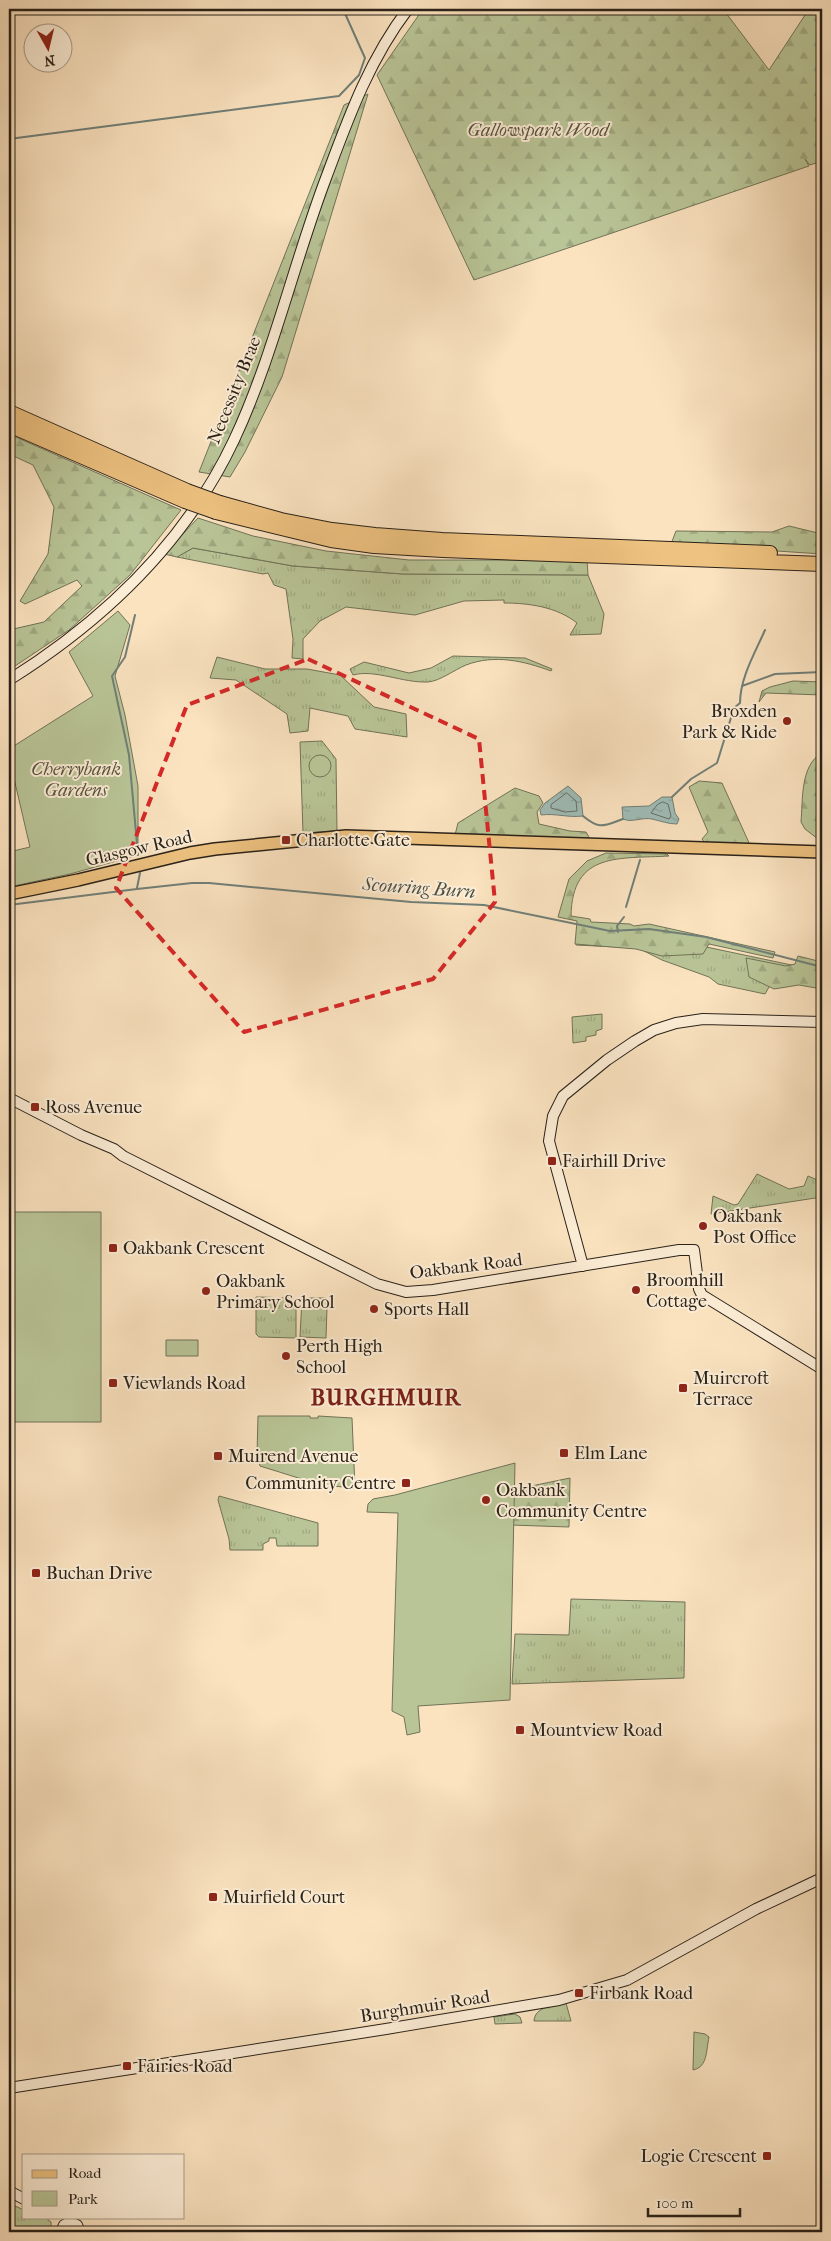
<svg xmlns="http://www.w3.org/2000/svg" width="831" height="2241" font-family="'IM FELL French Canon',serif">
	<defs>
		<pattern id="grass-tufts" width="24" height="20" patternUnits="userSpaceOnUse" patternTransform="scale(1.25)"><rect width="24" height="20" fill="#b9c597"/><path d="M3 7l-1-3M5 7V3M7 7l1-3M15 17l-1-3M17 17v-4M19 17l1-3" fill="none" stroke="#9fa981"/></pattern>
		<pattern id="forest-firs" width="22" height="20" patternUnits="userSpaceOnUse" patternTransform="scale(1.25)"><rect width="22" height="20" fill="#b9c597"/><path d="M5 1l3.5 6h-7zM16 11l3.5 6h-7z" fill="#9fa981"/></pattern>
		<pattern id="water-ripples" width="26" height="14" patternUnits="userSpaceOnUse" patternTransform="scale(1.25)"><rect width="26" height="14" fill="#a0bdb8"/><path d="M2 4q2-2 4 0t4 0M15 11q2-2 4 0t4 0" fill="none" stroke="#8aa29d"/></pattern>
	</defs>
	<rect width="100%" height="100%" fill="#fbe3c0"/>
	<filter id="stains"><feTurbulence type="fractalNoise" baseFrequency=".004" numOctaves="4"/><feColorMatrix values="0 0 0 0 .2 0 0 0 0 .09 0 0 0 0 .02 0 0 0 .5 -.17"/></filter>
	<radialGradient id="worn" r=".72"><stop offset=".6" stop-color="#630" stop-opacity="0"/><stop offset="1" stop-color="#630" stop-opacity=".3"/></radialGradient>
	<path fill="url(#grass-tufts)" stroke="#717358" d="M193 548 293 566 403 574 588 575 604 614 601 634 570 635 577 623C557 607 529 603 504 603V600L464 601 415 615 346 607 320 621 303 639V659L292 658 293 639 286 589 274 585 268 573 263 574 177 557Z
		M453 656 525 658 552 669 551 671C524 661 495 654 466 665 454 670 440 681 428 682 402 683 375 669 353 675L350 669 364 662 409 673 431 668Z
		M217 657 265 669H307L340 675 374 707 406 714 407 737 355 729 348 716 310 708 308 731 290 733 287 714 236 680 210 678Z
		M322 741 336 759 337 831 303 833 300 742Z
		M577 935 608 939 659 937 801 967 772 982 765 994 718 984 709 977 662 960 638 948 576 945Z
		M602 1014V1029L596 1031V1035L586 1037V1041L573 1043 572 1017Z
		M757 1174 789 1189 804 1186 808 1176 822 1182V1197L711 1214 713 1196 734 1205 738 1204Z
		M256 1297 293 1298 296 1302V1338L259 1337 256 1334Z
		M302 1298H326L332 1307H327L326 1338 300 1337Z
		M219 1496 318 1523V1546H277L276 1538H269V1541L263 1544V1550H230L229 1539 218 1500Z
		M571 1599 685 1602 684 1678 512 1684 515 1634 569 1635Z
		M566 2003 571 2021H534C535 2006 554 2006 566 2003Z
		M515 2014 520 2017 522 2023 495 2024 494 2017Z
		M9 2199 15 2206 24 2210V2217H45L51 2222V2229L47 2231 11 2230 13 2214H9Z"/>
	<path fill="url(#forest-firs)" stroke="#717358" d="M423 9H723L769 70 809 9H822V161L810 165 805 159 809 166 474 280 377 75Z
		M368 94 282 377 245 452 230 477 199 472 344 105Z
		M9 434 181 510 130 575 69 630 9 670V630L44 622 82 586 77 580 25 604 20 601 48 554 54 507 33 465 9 454Z
		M198 518 253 536 326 551 409 560H587L588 575 403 574 293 566 193 548 177 557 164 554Z
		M789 526 822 534V554L671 544 676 531 772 532Z
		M793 681 822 682V695L766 693 759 702 762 691 770 687Z
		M822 753V842L805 829 801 822C803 800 800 765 822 753Z
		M699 781 722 783 750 845 705 843 702 839 708 832 689 787Z
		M515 788 539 796 543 803 537 812 539 824 570 831 586 832 590 839 455 835 458 823Z
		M606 853 667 854 669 856C620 859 572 851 571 916L590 919 591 922 630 924 634 926 649 924 775 952 773 958 709 944 703 954 662 956 636 949 575 944 577 921 558 917 569 879 587 861Z
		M798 956 822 962V989L799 985 774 989 749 977 746 958 786 966 795 964Z
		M570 1478 569 1527 511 1525 512 1490Z"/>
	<path fill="#b9c597" stroke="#717358" d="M118 611 130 625 115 676 125 715 138 786V855L70 874 9 887V852L30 847 9 757V749L93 696 69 652Z
		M309 766a11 11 0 1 1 22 0a11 11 0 1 1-22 0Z
		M9 1212H101V1422H9Z
		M166 1340H198V1356H166Z
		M258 1416H310V1418H318V1416L352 1418 355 1488 321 1485 260 1466 257 1454Z
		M515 1463 510 1700 418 1706 420 1732 407 1735 404 1717 392 1711 398 1513 367 1512 368 1504 373 1499 395 1495Z
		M694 2032 705 2034 709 2037C706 2050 708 2067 693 2070Z"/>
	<path fill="url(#water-ripples)" stroke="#707f78" d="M568 786 581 798 583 816C568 818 556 813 541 815L540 810 545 803Z
		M662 797H672L675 813 679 819 677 824C668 824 661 821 652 819 642 817 632 823 623 819L622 807 649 806Z"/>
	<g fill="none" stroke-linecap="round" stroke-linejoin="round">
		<path stroke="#646f68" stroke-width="1" d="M567 793 576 801 577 811 565 812 551 808V805Z
			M663 802 668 804 671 816 669 819 651 813 657 805Z"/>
		<path stroke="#707f78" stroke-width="2" d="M9 139 339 96 359 75 365 58 343 9
			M135 615 125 657 112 676 129 755 138 855
			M742 686 775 674 822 672
			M672 797 691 779 717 763 734 708 740 703C740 678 755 653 765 630
			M583 816C600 830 603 826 623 819
			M137 888 140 873
			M9 905 137 889 192 883H209L411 902 484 905 610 931 649 929 706 937 822 967
			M626 907 640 860
			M618 932 617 926 624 917"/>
		<g stroke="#292118" stroke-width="12">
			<path id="secondary" d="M9 680C103 621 186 542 234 440 273 357 293 265 326 178 348 119 369 60 408 9
				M9 1098 81 1135 114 1149 123 1156 377 1284 406 1292 433 1290 679 1250H694L699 1289 702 1295 822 1369
				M583 1266 549 1141 553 1116 563 1096 607 1060 635 1041 654 1030 676 1023 703 1019 822 1022
				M9 2088 386 2029 559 2000 627 1980 756 1909 822 1878
				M9 2191 24 2199
				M61 2232 64 2225 70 2222 77 2225 80 2232"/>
		</g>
		<g stroke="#292118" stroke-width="14">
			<path id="primary" d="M9 894 78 880 190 853 215 849 346 836 822 852"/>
		</g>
		<g stroke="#292118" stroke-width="16">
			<path id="highway" d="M9 412 187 491
				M9 425 185 501
				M220 503 281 520 332 530 375 535 442 540 770 553
				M216 512 331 540 374 546 443 550 822 564"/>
		</g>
		<use href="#secondary" stroke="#fcedd6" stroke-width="10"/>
		<use href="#primary" stroke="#eec280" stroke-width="11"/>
		<use href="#highway" stroke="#eec280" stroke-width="14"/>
		<g stroke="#292118" stroke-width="16" stroke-linecap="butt">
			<path id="highway-bridge" d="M187 491 220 503
				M185 501 216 512"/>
		</g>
		<use href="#highway-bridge" stroke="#eec280" stroke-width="14"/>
	</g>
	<path fill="none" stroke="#d62828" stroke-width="4" stroke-dasharray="10 6" stroke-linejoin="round" d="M308 659 479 739 495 902 433 979 244 1032 116 888 187 705Z"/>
	<g fill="#8f2418" stroke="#fcedd6" stroke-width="2">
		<circle cx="787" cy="721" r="5"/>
		<rect x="281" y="835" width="10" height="10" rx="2.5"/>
		<rect x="30" y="1102" width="10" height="10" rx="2.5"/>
		<rect x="547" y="1156" width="10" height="10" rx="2.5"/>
		<circle cx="703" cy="1226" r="5"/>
		<rect x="108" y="1243" width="10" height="10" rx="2.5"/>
		<circle cx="636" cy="1290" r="5"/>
		<circle cx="206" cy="1291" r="5"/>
		<circle cx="374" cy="1309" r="5"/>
		<circle cx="286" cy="1356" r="5"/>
		<rect x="108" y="1378" width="10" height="10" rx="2.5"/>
		<rect x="678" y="1383" width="10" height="10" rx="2.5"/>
		<rect x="559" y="1448" width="10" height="10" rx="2.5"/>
		<rect x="213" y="1451" width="10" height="10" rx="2.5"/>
		<rect x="401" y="1478" width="10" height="10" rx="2.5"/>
		<circle cx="486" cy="1500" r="5"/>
		<rect x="31" y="1568" width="10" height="10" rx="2.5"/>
		<rect x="515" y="1725" width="10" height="10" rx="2.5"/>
		<rect x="208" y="1892" width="10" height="10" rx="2.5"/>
		<rect x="574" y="1988" width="10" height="10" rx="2.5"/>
		<rect x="122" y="2061" width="10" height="10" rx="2.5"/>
		<rect x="762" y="2151" width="10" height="10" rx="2.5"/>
	</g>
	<g text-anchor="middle" stroke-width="4" stroke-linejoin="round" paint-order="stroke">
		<g font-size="18" font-style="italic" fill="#54523e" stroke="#fcedd6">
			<text x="538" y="136">Gallowspark Wood</text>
			<text x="76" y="775">Cherrybank<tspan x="76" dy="21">Gardens</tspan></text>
		</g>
		<g font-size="18" fill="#292118" stroke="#fcedd6">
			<text transform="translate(234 390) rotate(-68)" y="6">Necessity Brae</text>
			<text transform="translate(139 848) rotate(-13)" y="6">Glasgow Road</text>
			<text transform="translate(466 1266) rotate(-7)" y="6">Oakbank Road</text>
			<text transform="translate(425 2006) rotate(-9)" y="6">Burghmuir Road</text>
		</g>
		<g font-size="18" fill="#292118" stroke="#fcedd6" text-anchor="start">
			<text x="777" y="717" text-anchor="end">Broxden<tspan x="777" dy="21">Park &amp; Ride</tspan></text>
			<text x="296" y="846">Charlotte Gate</text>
			<text x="45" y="1113">Ross Avenue</text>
			<text x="562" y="1167">Fairhill Drive</text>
			<text x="713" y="1222">Oakbank<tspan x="713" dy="21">Post Office</tspan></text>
			<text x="123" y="1254">Oakbank Crescent</text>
			<text x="646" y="1286">Broomhill<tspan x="646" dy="21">Cottage</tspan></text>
			<text x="216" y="1287">Oakbank<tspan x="216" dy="21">Primary School</tspan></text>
			<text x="384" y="1315">Sports Hall</text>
			<text x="296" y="1352">Perth High<tspan x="296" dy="21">School</tspan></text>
			<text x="693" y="1384">Muircroft<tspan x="693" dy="21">Terrace</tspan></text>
			<text x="123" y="1389">Viewlands Road</text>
			<text x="574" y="1459">Elm Lane</text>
			<text x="228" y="1462">Muirend Avenue</text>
			<text x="396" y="1489" text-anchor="end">Community Centre</text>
			<text x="496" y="1496">Oakbank<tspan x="496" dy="21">Community Centre</tspan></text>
			<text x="46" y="1579">Buchan Drive</text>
			<text x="530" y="1736">Mountview Road</text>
			<text x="223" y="1903">Muirfield Court</text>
			<text x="589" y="1999">Firbank Road</text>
			<text x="137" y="2072">Fairies Road</text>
			<text x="757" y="2162" text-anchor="end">Logie Crescent</text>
		</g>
		<g font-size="19" font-style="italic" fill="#4d5048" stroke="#fcedd6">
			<text transform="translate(419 887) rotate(4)" y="7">Scouring Burn</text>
		</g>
		<g font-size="22" font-weight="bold" letter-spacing="1" fill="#7a1f14" stroke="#fcedd6">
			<text x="386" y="1405">BURGHMUIR</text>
		</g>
	</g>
	<rect width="831" height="2241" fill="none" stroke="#fbe3c0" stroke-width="30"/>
	<rect x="10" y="10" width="811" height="2221" fill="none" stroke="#292118" stroke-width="2.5"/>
	<rect x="15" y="15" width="801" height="2211" fill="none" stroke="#292118"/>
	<rect x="22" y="2154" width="162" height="65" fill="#fcedd6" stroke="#a89b8a"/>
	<rect x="32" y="2170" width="25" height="8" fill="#eec280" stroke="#a89b8a"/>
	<text x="68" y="2178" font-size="15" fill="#292118">Road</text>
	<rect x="32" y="2191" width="25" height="15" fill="#b9c597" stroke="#a89b8a"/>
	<text x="68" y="2204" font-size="15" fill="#292118">Park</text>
	<g transform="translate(48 48) rotate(172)"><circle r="24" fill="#fcedd6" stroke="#a89b8a"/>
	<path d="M0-4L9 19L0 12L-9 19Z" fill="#8f2418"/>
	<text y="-8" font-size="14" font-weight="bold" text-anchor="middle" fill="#292118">N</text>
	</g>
	<path d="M648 2208v8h92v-8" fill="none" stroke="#292118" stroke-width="2.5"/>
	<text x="656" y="2208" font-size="15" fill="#292118" stroke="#fcedd6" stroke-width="4" paint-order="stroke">100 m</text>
	<rect width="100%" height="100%" filter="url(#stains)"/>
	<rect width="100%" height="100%" fill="url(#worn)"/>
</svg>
